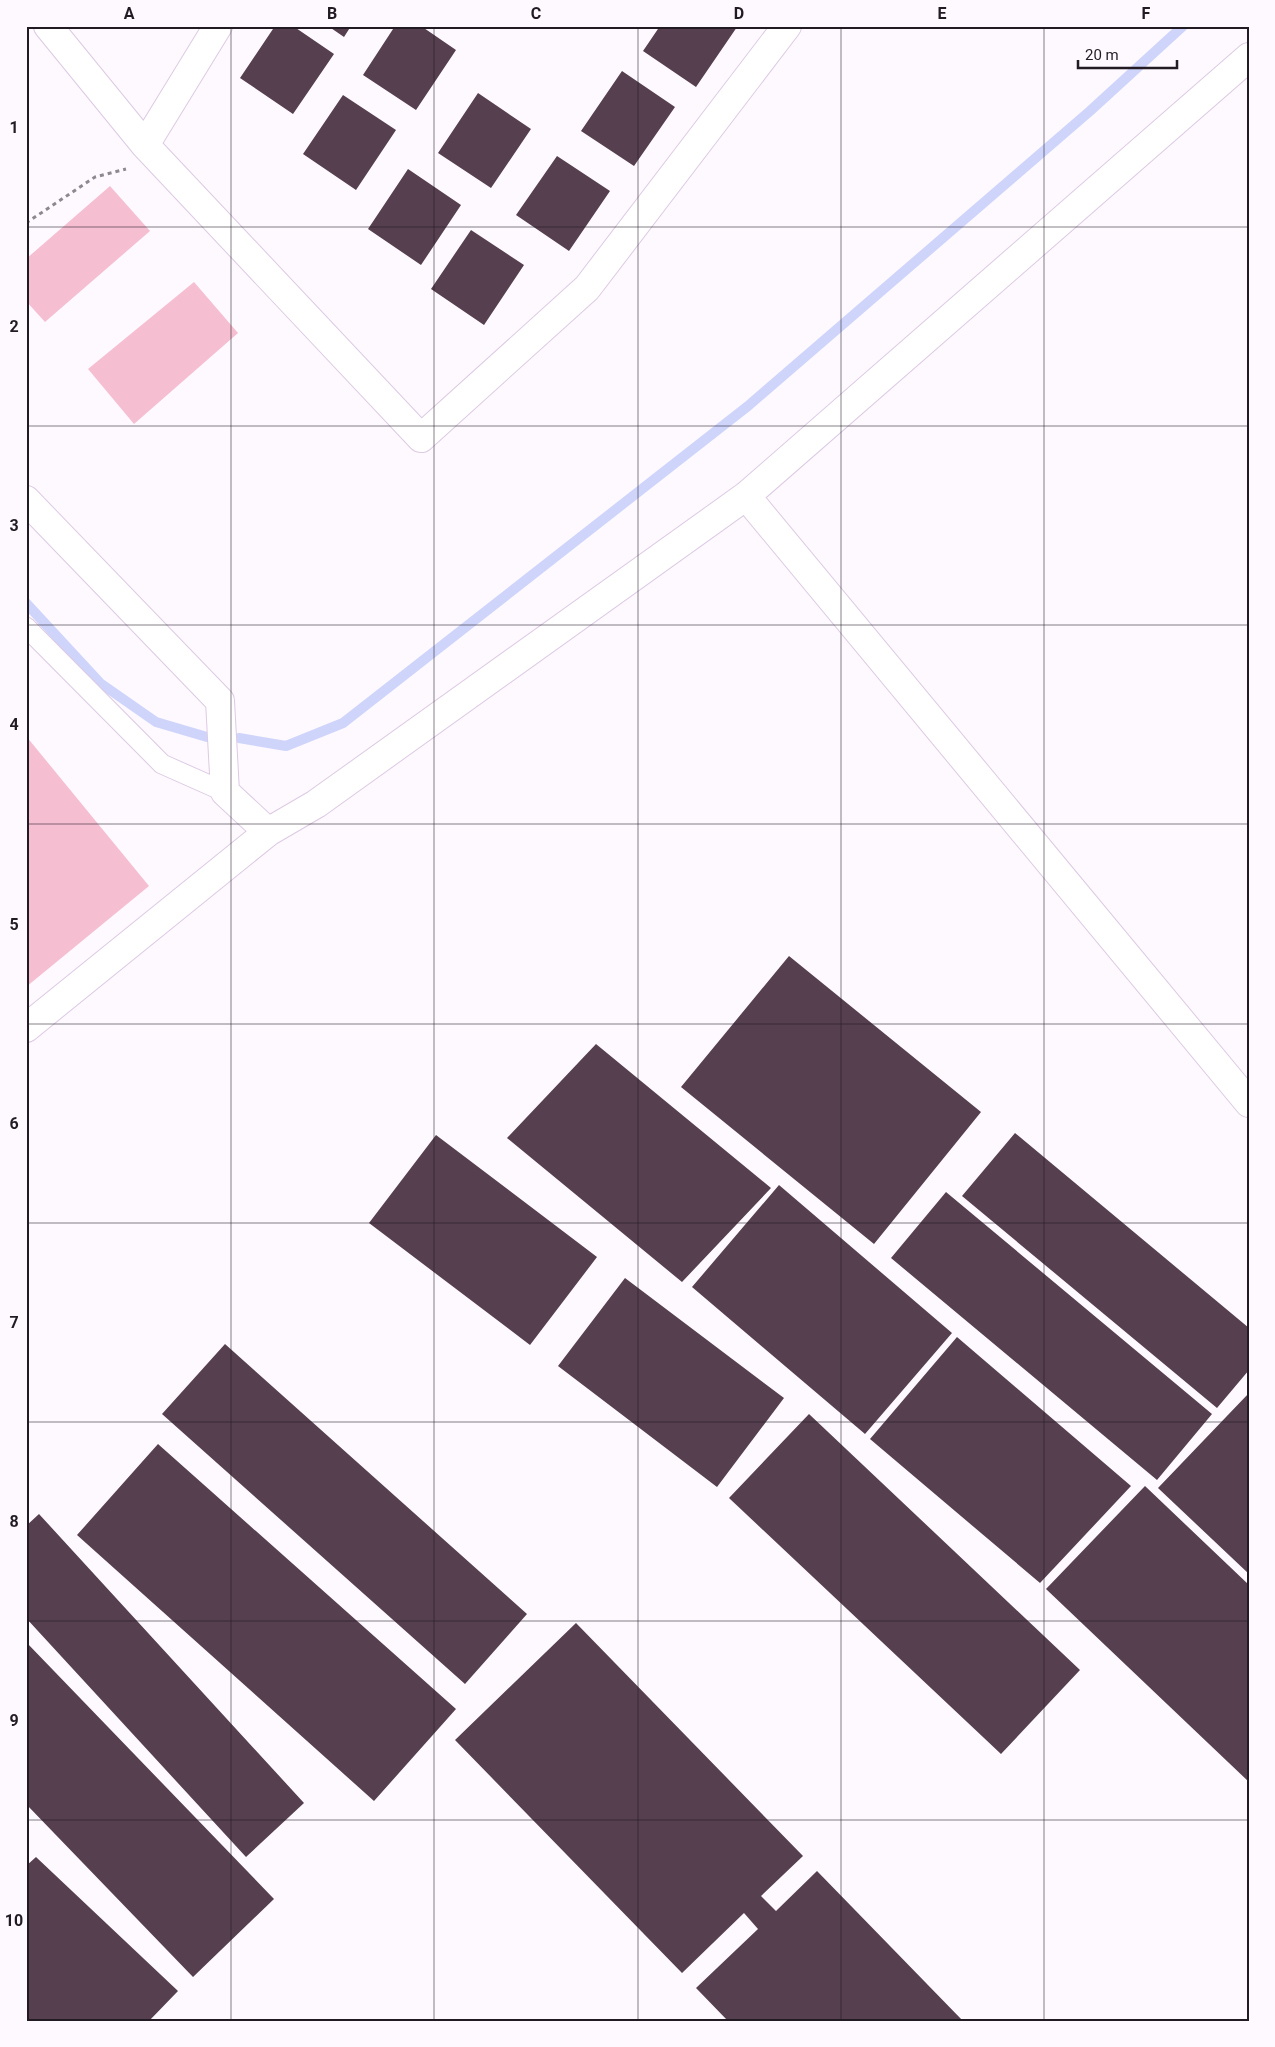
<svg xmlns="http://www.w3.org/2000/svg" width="1275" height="2047" font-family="Roboto,sans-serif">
	<rect width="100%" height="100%" fill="#fdf9ff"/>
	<path fill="#f6bfd1" d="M110 186 150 231 45 322 26 301V259Z
		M194 282 238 333 134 424 88 369Z
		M26 736 149 886 26 987Z"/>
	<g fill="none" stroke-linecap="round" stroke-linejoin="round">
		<path stroke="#cfd4fb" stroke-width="10" d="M26 603 100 683 156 722 207 737
			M239 738 286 746 343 723 748 406 1090 111 1183 26"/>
	</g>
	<path fill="#563f4f" d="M275 26H293L334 54 293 114 240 78Z
		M328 26H351L344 37Z
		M395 26H421L456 50 416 110 363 75Z
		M660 26H736L737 27 696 87 643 51Z
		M622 71 675 107 634 166 581 131Z
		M478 93 531 129 491 188 438 153Z
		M343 95 396 130 356 190 303 154Z
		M557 156 610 191 569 251 516 215Z
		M408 169 461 205 421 265 368 229Z
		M471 230 524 265 484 325 431 289Z
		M789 956 981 1112 874 1244 681 1087Z
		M596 1044 771 1188 682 1282 507 1138Z
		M1015 1133 1249 1328V1370L1217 1408 962 1196Z
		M436 1135 597 1257 530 1345 369 1223Z
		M779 1185 952 1333 865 1434 692 1287Z
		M946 1192 1212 1414 1157 1480 891 1258Z
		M625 1278 784 1398 717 1487 558 1366Z
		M957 1337 1131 1486 1040 1583 870 1439Z
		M225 1344 527 1614 465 1684 162 1414Z
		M1249 1393V1574L1158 1488Z
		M809 1414 1080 1670 1001 1754 729 1498Z
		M158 1444 456 1709 374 1801 77 1535Z
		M1145 1486 1249 1585V1782L1046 1589Z
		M39 1514 304 1803 246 1857 26 1618V1526Z
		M576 1623 803 1856 761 1896 776 1911 817 1871 963 2021H728L696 1988 758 1929 744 1913 682 1973 455 1740Z
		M26 1642 274 1899 193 1977 26 1804Z
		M36 1857 178 1991 149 2021H26V1866Z"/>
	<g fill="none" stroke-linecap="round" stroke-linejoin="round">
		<g stroke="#ddcae3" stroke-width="21">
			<path id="service" d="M26 627 162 764 225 792"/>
		</g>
		<g stroke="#ddcae3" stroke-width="30">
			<path id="minor" d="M48 26 145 145 421 438 587 288 787 26
				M145 145 218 26
				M746 496 1249 1103
				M26 500 220 701 225 792 268 832 26 1028
				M268 832 316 804 746 496 1249 57"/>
		</g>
		<path stroke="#8e8990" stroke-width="3" stroke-dasharray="4 4" stroke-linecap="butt" d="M26 223 95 177 126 169"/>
		<use href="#service" stroke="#fff" stroke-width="19"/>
		<use href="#minor" stroke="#fff" stroke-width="28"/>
	</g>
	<path fill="none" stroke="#221b24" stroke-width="1" stroke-opacity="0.55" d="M231 26V2021M434 26V2021M638 26V2021M841 26V2021M1044 26V2021M26 227H1249M26 426H1249M26 625H1249M26 824H1249M26 1024H1249M26 1223H1249M26 1422H1249M26 1621H1249M26 1820H1249"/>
	<rect width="1275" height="2047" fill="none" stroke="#fdf9ff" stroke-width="55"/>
	<path d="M1078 60v8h99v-8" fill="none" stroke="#221b24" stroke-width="2.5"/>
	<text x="1085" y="60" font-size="15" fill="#221b24" stroke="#fdf9ff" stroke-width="4" paint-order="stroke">20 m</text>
	<rect x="28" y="28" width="1220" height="1992" fill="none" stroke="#221b24" stroke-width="2"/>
	<g font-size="16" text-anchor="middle" font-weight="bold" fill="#221b24">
		<text x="129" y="19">A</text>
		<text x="332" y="19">B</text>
		<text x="536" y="19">C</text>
		<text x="739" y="19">D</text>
		<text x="942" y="19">E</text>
		<text x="1146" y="19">F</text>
		<text x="14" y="133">1</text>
		<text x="14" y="332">2</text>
		<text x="14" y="531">3</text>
		<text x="14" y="730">4</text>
		<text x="14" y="930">5</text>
		<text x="14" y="1129">6</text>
		<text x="14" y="1328">7</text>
		<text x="14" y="1527">8</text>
		<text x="14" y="1726">9</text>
		<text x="14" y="1926">10</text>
	</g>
</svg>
